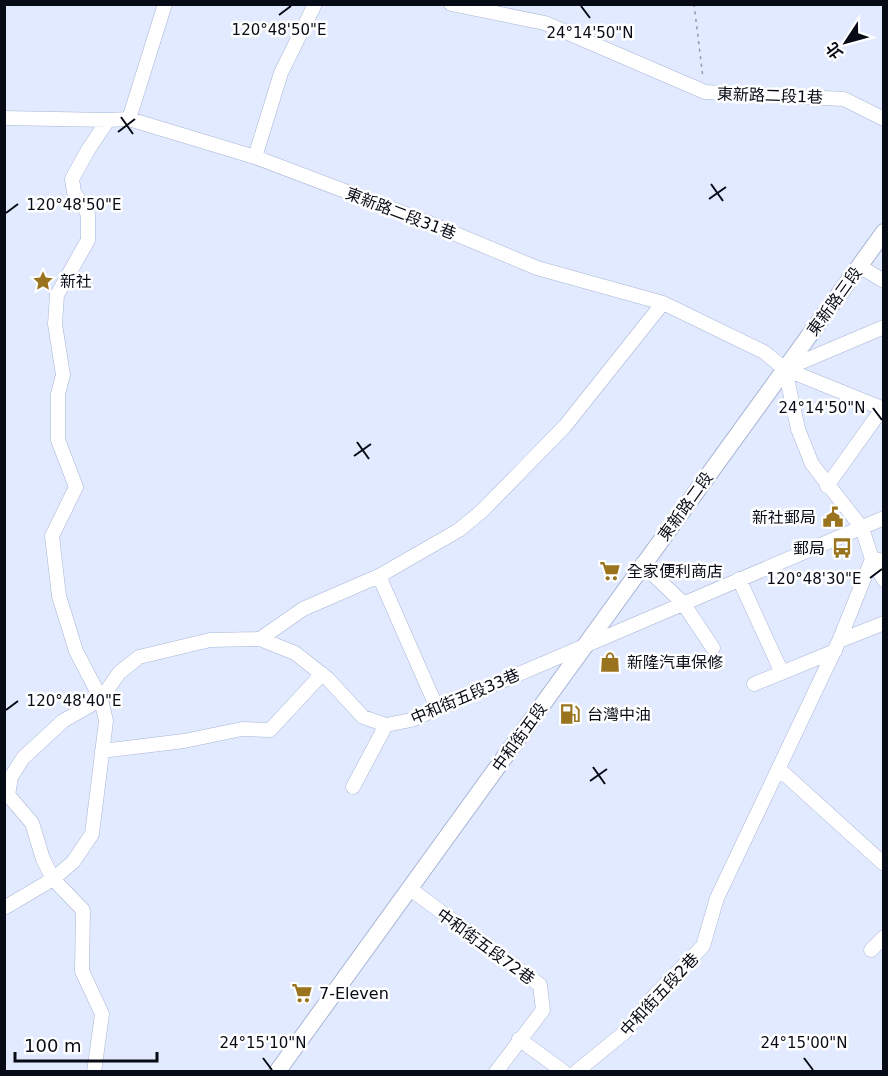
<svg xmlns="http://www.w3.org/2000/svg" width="888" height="1076" font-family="'DejaVu Sans','Noto Sans TC',sans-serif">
	<rect width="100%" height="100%" fill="#e2eaff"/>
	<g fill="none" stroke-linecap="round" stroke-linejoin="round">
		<g stroke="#a8b5d6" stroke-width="15">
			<path id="minor" d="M451 4 545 23 705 92 844 99 884 119
				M4 118 108 120
				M129 119 165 4
				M255 157 281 73 315 4
				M859 266 884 281
				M785 369 798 429 812 464 862 528 872 559 884 561
				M785 369 884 327
				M827 486 882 409
				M872 559 884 580
				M642 564 683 603 713 648
				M379 576 437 708
				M739 579 782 673
				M260 639 303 609 379 576 459 530 483 510 565 426 663 303
				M839 641 884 623
				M754 684 835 651
				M102 751 184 741 242 729 270 730 322 674
				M779 769 884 864
				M353 787 386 725
				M409 888 540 985 543 1010 496 1072
				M4 908 53 879 73 862 92 834 106 721 101 699 76 651 59 596 52 536 76 487 58 440V394L63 375 55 324 57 295 88 240V214L74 192 72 179 88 150 108 120 129 119 255 157 427 222 537 268 663 303 764 352 785 369 884 409
				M871 950 884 937
				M519 1039 564 1072
				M94 1072 102 1014 82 971 83 910 53 879 43 859 32 823 8 795 11 777 23 758 63 721 101 699 119 673 139 657 210 640 260 639 295 653 328 679 363 717 386 725 411 720 884 518
				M576 1072 625 1032 655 995 703 946 717 898 839 641 872 559"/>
		</g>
		<g stroke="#a8b5d6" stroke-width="18">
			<path id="major" d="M277 1072 884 232"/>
		</g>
		<path stroke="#9198a9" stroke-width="1.5" stroke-dasharray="3 4.5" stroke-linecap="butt" d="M694 4 703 78"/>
		<use href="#minor" stroke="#fff" stroke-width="14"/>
		<use href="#major" stroke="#fff" stroke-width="16"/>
	</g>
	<path fill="none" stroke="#070b16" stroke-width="2" d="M581 6 590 18M279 15 291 6M121 117 133 134M118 132 135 119M711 184 723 201M709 199 726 187M6 213 18 204M873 408 882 420M357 442 369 459M354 456 371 444M870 578 882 569M6 710 18 701M593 767 605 784M590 781 607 769M263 1058 272 1070M804 1058 813 1070"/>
	<defs>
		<g id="sight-bare" transform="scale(1.62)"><path d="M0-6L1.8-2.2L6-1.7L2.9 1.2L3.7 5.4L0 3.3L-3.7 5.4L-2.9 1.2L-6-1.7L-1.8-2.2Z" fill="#9a731f" stroke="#fff" stroke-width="2.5" paint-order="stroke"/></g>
		<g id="civic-bare" transform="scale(1.62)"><path d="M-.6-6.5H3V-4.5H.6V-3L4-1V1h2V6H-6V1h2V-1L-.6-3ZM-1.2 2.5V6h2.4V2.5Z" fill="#9a731f" stroke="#fff" stroke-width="2.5" paint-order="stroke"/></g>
		<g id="bus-bare" transform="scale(1.62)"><path d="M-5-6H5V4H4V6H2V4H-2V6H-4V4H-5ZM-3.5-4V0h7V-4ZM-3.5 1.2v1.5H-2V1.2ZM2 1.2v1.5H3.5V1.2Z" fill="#9a731f" stroke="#fff" stroke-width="2.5" paint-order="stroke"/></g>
		<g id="supermarket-bare" transform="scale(1.62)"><path d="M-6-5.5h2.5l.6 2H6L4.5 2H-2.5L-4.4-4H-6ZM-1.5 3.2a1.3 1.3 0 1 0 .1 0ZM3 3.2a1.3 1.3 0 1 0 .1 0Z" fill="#9a731f" stroke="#fff" stroke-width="2.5" paint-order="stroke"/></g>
		<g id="shop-bare" transform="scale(1.62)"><path d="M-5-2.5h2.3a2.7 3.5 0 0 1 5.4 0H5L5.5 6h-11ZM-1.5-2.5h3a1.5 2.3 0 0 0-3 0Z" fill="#9a731f" stroke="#fff" stroke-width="2.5" paint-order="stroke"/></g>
		<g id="fuel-bare" transform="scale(1.62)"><path d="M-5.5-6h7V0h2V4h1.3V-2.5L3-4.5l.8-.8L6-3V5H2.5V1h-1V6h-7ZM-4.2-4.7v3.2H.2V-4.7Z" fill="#9a731f" stroke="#fff" stroke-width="2.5" paint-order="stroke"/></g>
	</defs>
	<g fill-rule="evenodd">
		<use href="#sight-bare" x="43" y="281"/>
		<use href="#civic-bare" x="833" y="517"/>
		<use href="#bus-bare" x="842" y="548"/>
		<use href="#supermarket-bare" x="610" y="571"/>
		<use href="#shop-bare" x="610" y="662"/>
		<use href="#fuel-bare" x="570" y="714"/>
		<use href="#supermarket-bare" x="302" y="993"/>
	</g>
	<g text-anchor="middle" stroke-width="5" stroke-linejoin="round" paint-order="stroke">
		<g font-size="16" fill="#070b16" stroke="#fff">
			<text transform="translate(770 95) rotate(2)" y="6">東新路二段1巷</text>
			<text transform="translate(401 213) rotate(21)" y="6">東新路二段31巷</text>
			<text transform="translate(834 301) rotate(-54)" y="6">東新路三段</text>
			<text transform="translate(685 506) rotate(-54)" y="6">東新路二段</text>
			<text transform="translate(465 696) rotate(-23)" y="6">中和街五段33巷</text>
			<text transform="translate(519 737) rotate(-54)" y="6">中和街五段</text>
			<text transform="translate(486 946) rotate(36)" y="6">中和街五段72巷</text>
			<text transform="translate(659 994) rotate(-47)" y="6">中和街五段2巷</text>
		</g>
		<g font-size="16" fill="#070b16" stroke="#fff" text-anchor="start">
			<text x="60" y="287">新社</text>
			<text x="816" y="523" text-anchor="end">新社郵局</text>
			<text x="825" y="554" text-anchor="end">郵局</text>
			<text x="627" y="577">全家便利商店</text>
			<text x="627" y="668">新隆汽車保修</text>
			<text x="587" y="720">台灣中油</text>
			<text x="319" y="999">7-Eleven</text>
		</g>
	</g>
	<g font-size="15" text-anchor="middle" fill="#070b16" stroke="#fff" stroke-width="5" stroke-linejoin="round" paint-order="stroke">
		<text x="279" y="35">120°48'50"E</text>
		<text x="590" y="38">24°14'50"N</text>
		<text x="74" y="210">120°48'50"E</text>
		<text x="822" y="413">24°14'50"N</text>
		<text x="814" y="584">120°48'30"E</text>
		<text x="74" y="706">120°48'40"E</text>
		<text x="263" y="1048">24°15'10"N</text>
		<text x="804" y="1048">24°15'00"N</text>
	</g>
	<rect width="888" height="1076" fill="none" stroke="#070b16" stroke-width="12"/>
	<g transform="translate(846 42) rotate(234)" stroke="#ffffff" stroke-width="4.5" paint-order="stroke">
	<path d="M0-4.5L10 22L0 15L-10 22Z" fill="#070b16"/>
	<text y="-9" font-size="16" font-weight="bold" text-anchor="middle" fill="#070b16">北</text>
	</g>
	<path d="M15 1052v9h142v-9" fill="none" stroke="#070b16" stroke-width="3"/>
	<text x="24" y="1052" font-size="18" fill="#070b16" stroke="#ffffff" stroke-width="4.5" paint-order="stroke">100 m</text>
</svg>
